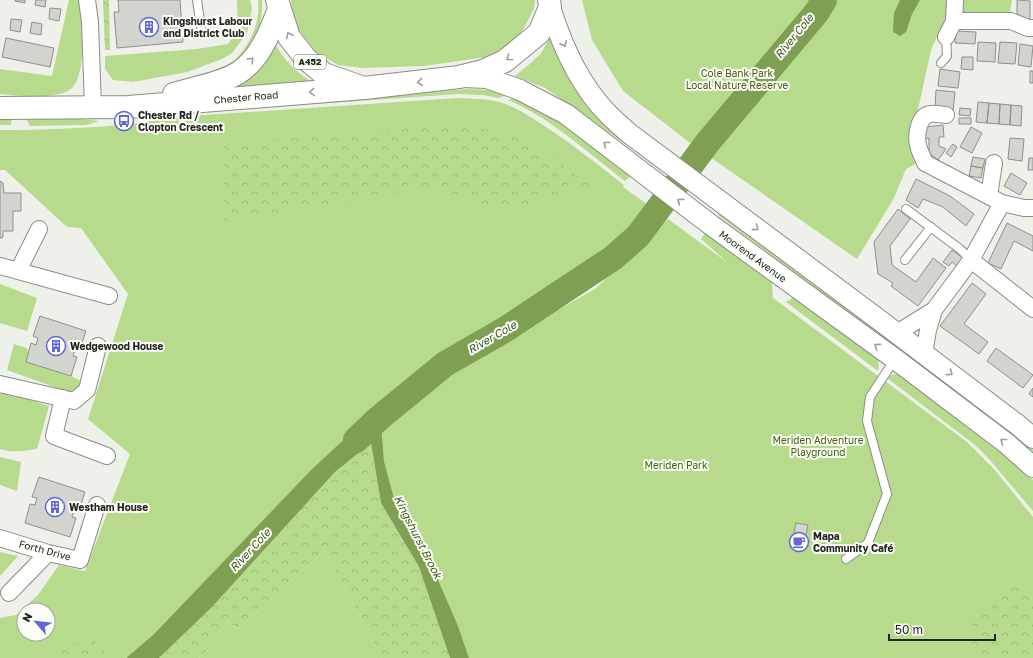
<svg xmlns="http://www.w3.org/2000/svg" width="1033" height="658" font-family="'Golos Text',sans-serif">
	<defs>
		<pattern id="forest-crowns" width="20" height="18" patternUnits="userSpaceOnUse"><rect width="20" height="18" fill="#b7da8c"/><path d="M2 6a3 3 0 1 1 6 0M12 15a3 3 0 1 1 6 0" fill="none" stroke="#9dbb78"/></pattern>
	</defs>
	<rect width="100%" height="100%" fill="#edf1e9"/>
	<path fill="#b7da8c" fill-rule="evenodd" d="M69 0H79C81 21 88 71 72 88 60 100 16 96 0 94V69L52 76Z
		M237 0H250L252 8 247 33 232 53 222 59 187 72 133 82 113 80 105 69V56L197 49 228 44 238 30Z
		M258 0H262C264 29 249 61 220 72 212 75 202 77 194 79 204 74 224 68 233 61 250 47 261 21 258 0Z
		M291 0H535L534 9 523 30 508 46 486 57 424 66 363 68 338 65 316 52 299 30 292 14Z
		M582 0H1012L1010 12 947 15 931 50 912 137 917 163 906 169 894 198 857 259 694 146 623 91 592 40Z
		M553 31 590 108 641 155 545 88 515 76 532 62 542 52Z
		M274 43C287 63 294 70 313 83L228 89Z
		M466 89 492 90 510 94 498 98 483 95 458 94 200 112Z
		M518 96 541 107 632 175 625 181C588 153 551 118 508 100Z
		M457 98C471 99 486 98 499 102 515 106 529 116 543 125 571 143 597 164 624 185L623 187 651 207 611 251 574 272 499 323 444 356 402 386 311 470 154 634 126 658H0V618L16 615 38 595 59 565 85 571 130 454 88 419 128 294 81 228 67 227 5 170H0V130C44 130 89 128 132 124 151 122 171 114 190 116ZM24 610H48V634H24Z
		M72 118 99 121 87 125 30 126 26 119Z
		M0 119H12L11 125H0Z
		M721 211 1023 441 1033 450V455L880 337 718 215Z
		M668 219 728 263 701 239 707 230 769 276 772 283 773 298 967 442 994 469 1033 517V658H469L458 626 430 561 395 502 384 461 382 429 400 408 435 384 510 337 595 289Z
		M0 284 37 298 27 331 0 323Z
		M792 298H798L876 356 879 363 878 371 786 302Z
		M14 344 27 348 29 353 26 362 71 376 81 381 77 389 68 392 7 370Z
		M900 373 1009 457 1033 480V511L989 459 975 445 887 378 888 376Z
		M0 393 13 394 49 406 37 449C24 451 12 453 0 449Z
		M0 457 21 462 17 491 0 485Z
		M325 550 382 658H199L208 650 228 621 237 630Z
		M0 552 18 556 0 576Z"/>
	<path fill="url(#forest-crowns)" d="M103 0H109L110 50H105Z
		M458 125 521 135 591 186 509 211 426 187 224 222V144Z
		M371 443 381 503 419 567 450 658H382L325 550 237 630 228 621 208 650 199 658H159L213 606 335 472Z
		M1006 583 1033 593V658H970L972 647 973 620Z
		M93 640 110 657 44 658 70 645Z"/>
	<path fill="#7fa052" d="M900 0H920L912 14 906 32 900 36 893 32 894 13Z
		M380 406 384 461 395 502 430 561 458 626 469 658H450L419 567 381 503 371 443 335 472 213 606 159 658H126L154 634 311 470Z"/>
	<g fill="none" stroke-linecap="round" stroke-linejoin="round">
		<path stroke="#7fa052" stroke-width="26" d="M356 440 378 419 445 364 506 329 613 258 638 236 708 142 817 12 824 0"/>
	</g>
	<path fill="#d1d5cd" stroke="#8e918a" d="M15 0H25V3L15 1Z
		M36 0H46L45 7 35 5Z
		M118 0H180L183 42 117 48 114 12H119Z
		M1017 0 1030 1V20H1017Z
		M50 8 61 9 59 21 49 19Z
		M11 19 22 20 20 32 10 30Z
		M32 22 42 24 41 35 30 33Z
		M956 31 976 32 975 44 955 43Z
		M6 38 54 48 50 67 2 57Z
		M978 42 996 43 995 62 977 61Z
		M1000 42 1017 43 1015 64 998 63Z
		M1020 44 1033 46 1031 67 1018 65Z
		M962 57H973V70L961 69Z
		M940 69 960 72 958 88 938 86Z
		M1030 71H1033V83H1030Z
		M936 90 955 92 953 111 935 109Z
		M978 102 989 103 987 123 976 122Z
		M989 103 1000 104 999 124 987 123Z
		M1000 104 1011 105 1010 125 999 124Z
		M1011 105 1022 106 1021 126 1010 125Z
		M960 108 971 109 970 116 959 115Z
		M959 118H971V124H959Z
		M943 125 944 137H939V146L946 149 938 160 929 153V138L925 139V127Z
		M971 127 982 133 972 153 960 147Z
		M1010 138 1024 139 1022 161 1008 159Z
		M953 144 957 147 951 157 946 153Z
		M973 157 985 159 983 168 971 166Z
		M1029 158H1033V170H1028Z
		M971 166 983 168 981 178 969 176Z
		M1011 173 1027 183 1020 195 1004 186Z
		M916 179 950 196 974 214 966 226 943 207 923 199 918 208 906 200Z
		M0 181 3 183 4 193H21V211H13V231H3V236L2 238H0Z
		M898 209 910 219 890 246 892 265 916 282 933 258 946 268 918 306 891 286 893 283 878 274 874 242Z
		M1007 223 1033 236V251L1014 241 1001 269 988 263Z
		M952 250 963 258 957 266 952 262 949 266 943 262Z
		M972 283 986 294 964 324 988 342 979 354 940 326Z
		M40 316 86 331 80 349 76 348 73 356 77 357 71 376 26 362 31 343 36 345 38 338 33 336Z
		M996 348 1033 375 1023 388 987 361Z
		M1033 388V397L1029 394Z
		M39 477 85 492 79 510 75 508 72 517 76 518 70 537 25 523 30 504 35 505 37 498 32 497Z
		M796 523 808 525 803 549 791 547Z"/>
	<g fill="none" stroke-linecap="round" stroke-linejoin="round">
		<g stroke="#8a8e86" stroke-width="10">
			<path id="service" d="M197 0 201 27
				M941 63 947 56 946 37
				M906 209 960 249 971 260
				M905 260 931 227
				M846 559 868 543 887 494 867 421 870 397 895 359"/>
		</g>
		<g stroke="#8a8e86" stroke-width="18">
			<path id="minor" d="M87 0 90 22 93 108
				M954 21H1011L1028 28H1033
				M946 37 954 21 955 0
				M946 115C942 115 936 113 931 114 918 115 916 136 918 145 919 151 923 157 925 163L1002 203 1024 208H1033
				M989 196 994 163
				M971 260 1033 309
				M0 266 109 296
				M18 271 39 229
				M897 333 934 310
				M924 354 928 330 934 310 971 260 1002 203
				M0 384 74 401 87 390 98 346
				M63 398 54 436 107 456
				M0 538 48 553 80 560 97 505
				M9 593 48 553"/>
		</g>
		<g stroke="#8a8e86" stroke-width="22">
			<path id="tertiary" d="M550 7C562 46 580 86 609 115 616 122 623 128 630 134L878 319 1018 425 1033 438
				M463 77 487 78 520 90 566 114 711 225 895 359 1006 443 1033 467"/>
		</g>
		<g stroke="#8a8e86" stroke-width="24">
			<path id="secondary" d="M174 94C193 88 222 83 238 73 260 59 270 32 279 9
				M0 108 128 107 364 88"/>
		</g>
		<g stroke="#8a8e86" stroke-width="24">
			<path id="trunk" d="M277 0 289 37 306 59 324 74 364 88 459 77 483 71 505 61 539 33 550 7 549 0"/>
		</g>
		<use href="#service" stroke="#fff" stroke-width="8"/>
		<use href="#minor" stroke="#fff" stroke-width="16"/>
		<use href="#tertiary" stroke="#fff" stroke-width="20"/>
		<use href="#secondary" stroke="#fff" stroke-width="22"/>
		<use href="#trunk" stroke="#fff" stroke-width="22"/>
	</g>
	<defs><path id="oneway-chevron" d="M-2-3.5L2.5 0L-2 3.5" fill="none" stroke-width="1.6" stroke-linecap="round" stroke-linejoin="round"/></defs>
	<g stroke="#9c9d9c">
		<use href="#oneway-chevron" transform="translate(289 35) rotate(-117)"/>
		<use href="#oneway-chevron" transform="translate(564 44) rotate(64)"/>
		<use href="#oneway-chevron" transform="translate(509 58) rotate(145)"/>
		<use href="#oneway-chevron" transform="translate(251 60) rotate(-47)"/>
		<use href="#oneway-chevron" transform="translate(420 82) rotate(174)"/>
		<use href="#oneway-chevron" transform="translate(312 92) rotate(175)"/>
		<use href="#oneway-chevron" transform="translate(606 144) rotate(-141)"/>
		<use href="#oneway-chevron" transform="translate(680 201) rotate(-143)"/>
		<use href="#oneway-chevron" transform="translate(756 228) rotate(36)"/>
		<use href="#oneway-chevron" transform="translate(877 346) rotate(-144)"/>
		<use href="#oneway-chevron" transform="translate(950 373) rotate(37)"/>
		<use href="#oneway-chevron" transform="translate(1003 441) rotate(-142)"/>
	</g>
	<defs>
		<g id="building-ring" transform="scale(1)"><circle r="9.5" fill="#fafef6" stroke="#6365de" stroke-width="1.5"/><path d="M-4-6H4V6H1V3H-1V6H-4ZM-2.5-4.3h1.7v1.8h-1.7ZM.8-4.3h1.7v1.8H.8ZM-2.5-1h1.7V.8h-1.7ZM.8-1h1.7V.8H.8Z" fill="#6365de"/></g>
		<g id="bus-ring" transform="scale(1)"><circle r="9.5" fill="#fafef6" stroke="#6365de" stroke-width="1.5"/><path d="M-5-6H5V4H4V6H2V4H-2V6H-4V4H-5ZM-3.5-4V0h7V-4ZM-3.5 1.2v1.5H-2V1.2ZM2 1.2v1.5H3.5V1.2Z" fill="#6365de"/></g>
		<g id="cafe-ring" transform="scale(1)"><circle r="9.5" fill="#fafef6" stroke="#6365de" stroke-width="1.5"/><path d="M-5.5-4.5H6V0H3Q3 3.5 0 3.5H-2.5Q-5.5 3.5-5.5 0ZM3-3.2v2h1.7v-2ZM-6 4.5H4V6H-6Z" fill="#6365de"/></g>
	</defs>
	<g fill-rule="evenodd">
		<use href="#building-ring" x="149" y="27"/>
		<use href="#bus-ring" x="124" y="121"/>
		<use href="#building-ring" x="56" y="346"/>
		<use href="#building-ring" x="55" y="507"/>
		<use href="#cafe-ring" x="799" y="542"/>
	</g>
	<g text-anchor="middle" stroke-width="4" stroke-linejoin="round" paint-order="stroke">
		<rect fill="#fafef6" stroke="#646662" stroke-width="1" x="294" y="55" width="32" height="14" rx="3"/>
		<g font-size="9" font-weight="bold" fill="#242522">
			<text x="310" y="65">A452</text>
		</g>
		<g font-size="10" font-weight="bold" fill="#242522" stroke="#fafef6" text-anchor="start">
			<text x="163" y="25">Kingshurst Labour<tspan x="163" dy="12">and District Club</tspan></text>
			<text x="138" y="119">Chester Rd /<tspan x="138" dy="12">Clopton Crescent</tspan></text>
			<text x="70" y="350">Wedgewood House</text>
			<text x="69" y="511">Westham House</text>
			<text x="813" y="540">Mapa<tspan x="813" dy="12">Community Café</tspan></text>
		</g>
		<g font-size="10" fill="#436109" stroke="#fafef6">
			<text x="737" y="77">Cole Bank Park<tspan x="737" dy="12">Local Nature Reserve</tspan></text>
			<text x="818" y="444">Meriden Adventure<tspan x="818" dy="12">Playground</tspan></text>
			<text x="676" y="469">Meriden Park</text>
		</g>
		<g font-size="10" fill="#242522" stroke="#fafef6">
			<text transform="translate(246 97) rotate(-5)" y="4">Chester Road</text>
			<text transform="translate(753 256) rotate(36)" y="4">Moorend Avenue</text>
			<text transform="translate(45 550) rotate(15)" y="4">Forth Drive</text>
		</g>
		<g font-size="11" font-style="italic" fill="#3e541c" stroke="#fafef6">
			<text transform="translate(794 36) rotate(-51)" y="4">River Cole</text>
			<text transform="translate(492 337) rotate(-30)" y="4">River Cole</text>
			<text transform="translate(418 537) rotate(63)" y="4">Kingshurst Brook</text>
			<text transform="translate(250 550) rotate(-47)" y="4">River Cole</text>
		</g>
	</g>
	<g transform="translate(36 622) rotate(298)"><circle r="19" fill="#fafef6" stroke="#a4a7a1"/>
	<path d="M0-3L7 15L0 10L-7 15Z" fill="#6365de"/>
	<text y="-6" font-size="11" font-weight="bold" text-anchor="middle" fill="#242522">N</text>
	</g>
	<path d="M889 634v6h106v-6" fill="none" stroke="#242522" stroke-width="2"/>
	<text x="895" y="634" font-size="12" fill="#242522" stroke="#fafef6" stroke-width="3" paint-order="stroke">50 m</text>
</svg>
